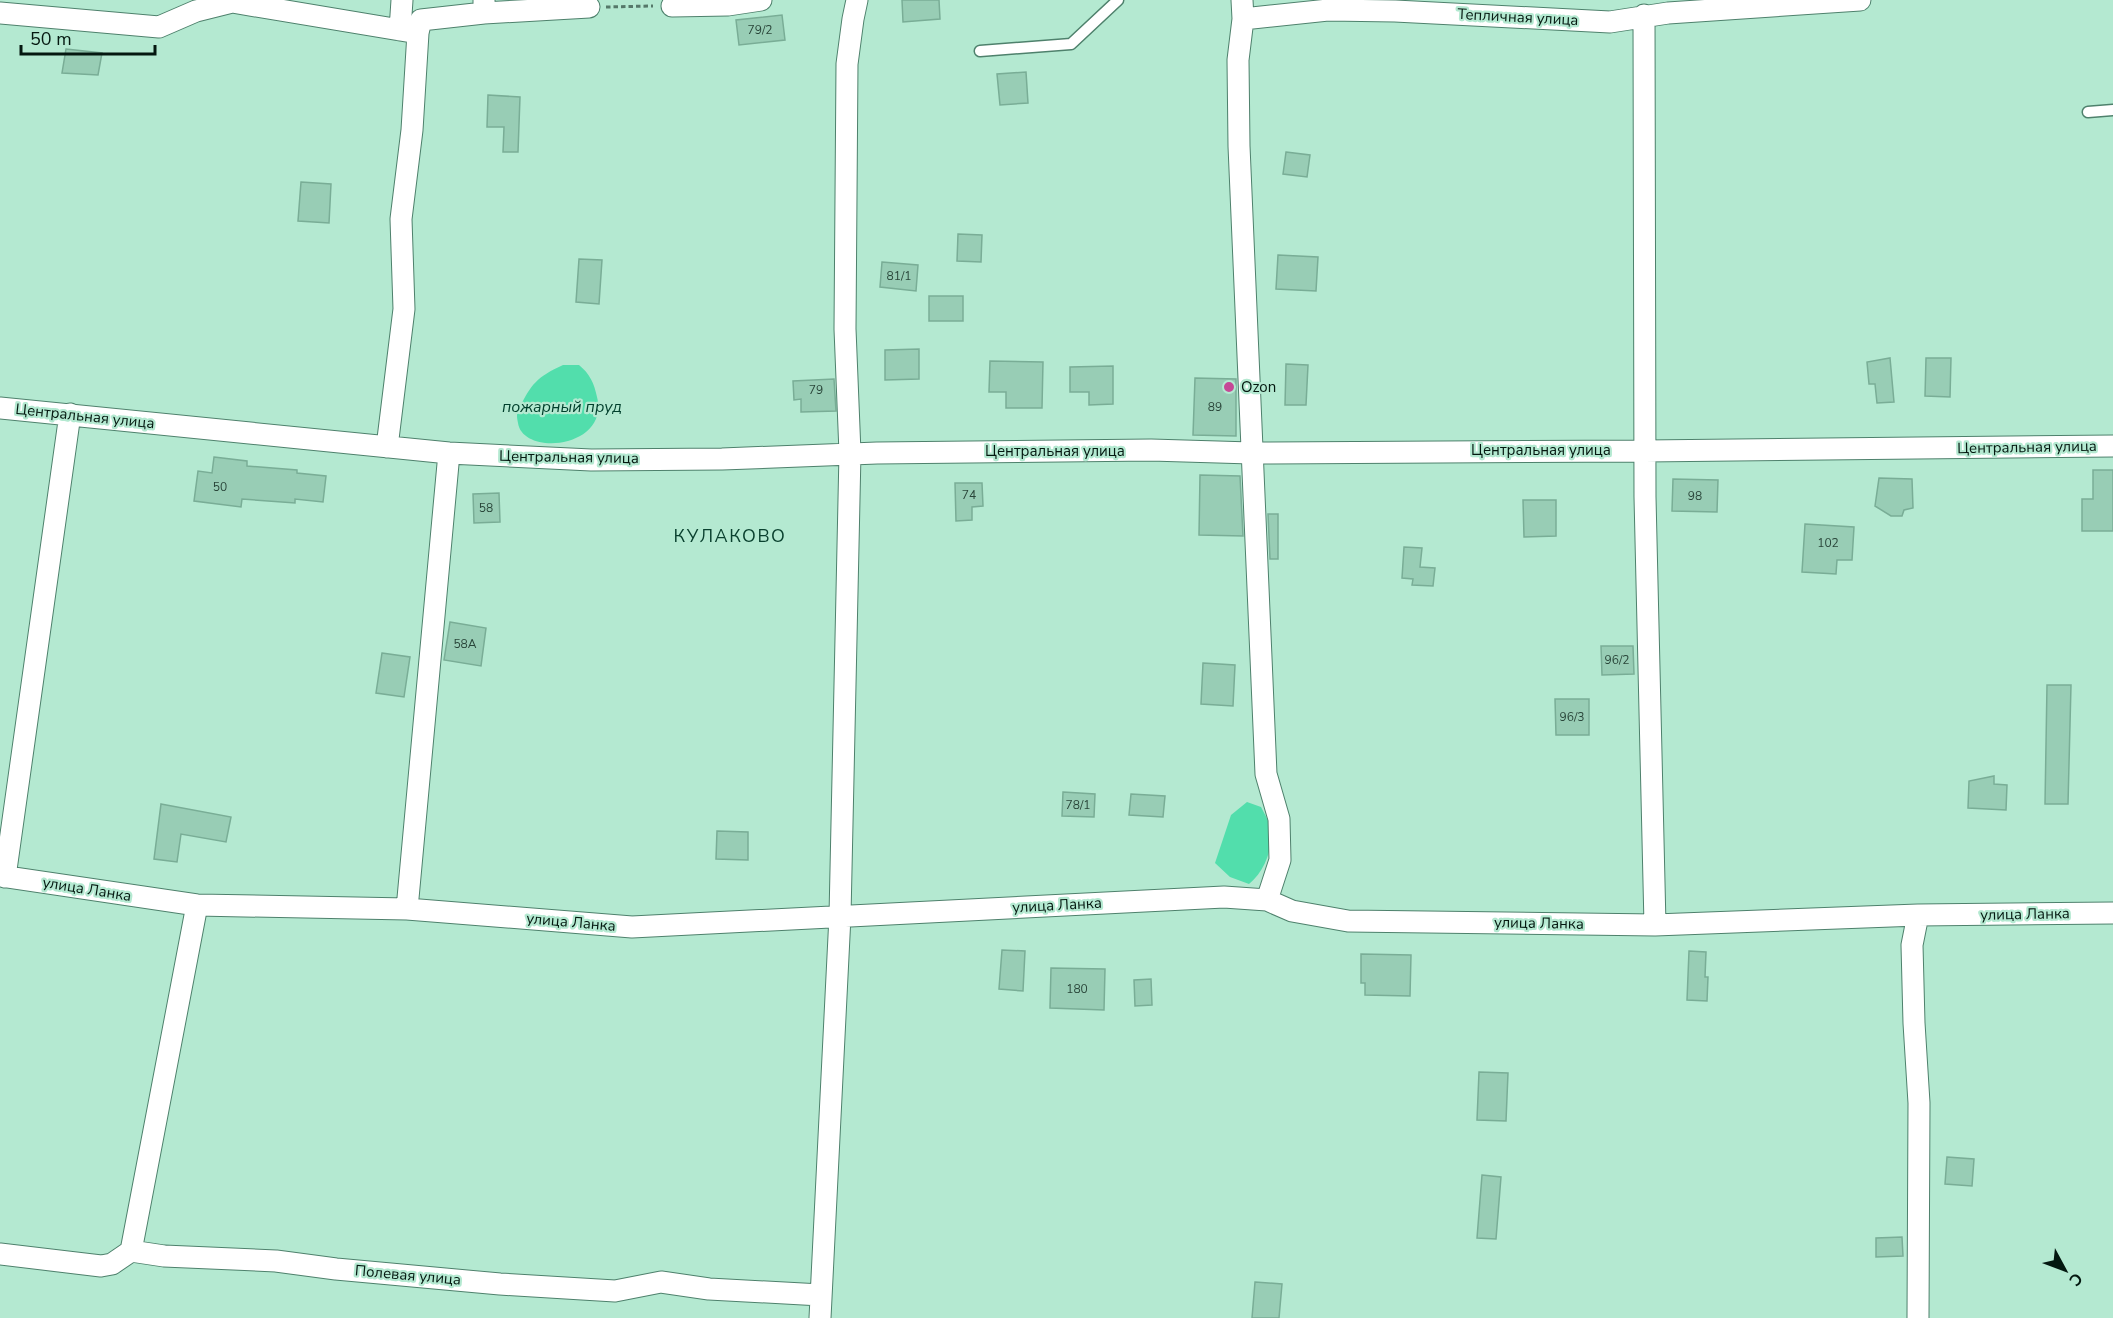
<svg xmlns="http://www.w3.org/2000/svg" width="2113" height="1318" font-family="'Nunito Sans',sans-serif">
	<rect width="100%" height="100%" fill="#b4e9d1"/>
	<path fill="#52deac" d="M563 365H579C590 374 594 383 597 397 610 448 523 457 518 423 517 417 516 415 519 409 531 384 537 377 563 365Z
		M1247 802 1261 807C1264 813 1268 819 1269 825 1275 846 1265 871 1249 884L1230 877 1215 863 1231 815Z"/>
	<path fill="#98cdb5" stroke="#79ad96" stroke-width="1.5" d="M902 0H939L940 19 903 22Z
		M782 15 785 40 739 45 736 20Z
		M66 49 102 53 98 75 62 73Z
		M1026 72 1028 103 1000 105 997 74Z
		M488 95 520 97 518 152H503L504 127H487Z
		M1286 152 1310 155 1307 177 1283 174Z
		M301 182 331 184 329 223 298 221Z
		M958 234 982 235 981 262 957 261Z
		M1278 255 1318 257 1316 291 1276 289Z
		M579 259 602 260 599 304 576 302Z
		M882 262 918 265 916 291 880 287Z
		M929 296H963V321H929Z
		M919 349V379L885 380V350Z
		M1890 358 1894 402 1877 403 1875 384H1869L1867 362Z
		M1926 358H1951L1950 397 1925 396Z
		M990 361 1043 362 1042 408H1006V392H989Z
		M1286 364 1308 365 1306 405H1285Z
		M1113 366V404L1089 405V392H1070V367Z
		M1195 378 1236 379V436L1193 435Z
		M834 379 836 411 801 412V399L794 400 793 381Z
		M214 457 247 461V466L297 470V473L326 476 323 502 295 499V503L242 499 241 507 194 501 198 471 212 473Z
		M2093 470H2113V531H2082V499H2093Z
		M1200 475 1240 476 1243 536 1199 535Z
		M1879 478 1912 479 1913 508 1904 510 1902 516H1891L1875 506Z
		M1673 479 1718 480 1717 512 1672 511Z
		M955 483H982L983 506 972 507V520L956 521Z
		M499 493 500 522 474 523 473 494Z
		M1523 500H1556V536L1524 537Z
		M1268 514H1278V559H1270Z
		M1805 524 1854 527 1852 560H1837L1836 574 1802 572Z
		M1404 547 1422 548 1420 567 1435 568 1433 586 1412 585 1413 579 1402 578Z
		M450 622 486 628 481 666 444 660Z
		M1601 646H1633L1634 674 1602 675Z
		M382 653 410 657 404 697 376 693Z
		M1203 663 1235 665 1233 706 1201 704Z
		M2047 685H2071L2068 804H2045Z
		M1555 699H1589V735H1556Z
		M1994 776V784L2007 785 2006 810 1968 808 1969 781Z
		M1063 792 1095 794 1094 817 1062 816Z
		M1131 794 1165 796 1163 817 1129 815Z
		M161 804 231 817 226 842 181 834 177 862 154 859Z
		M717 831 748 832V860L716 859Z
		M1002 950 1025 951 1023 991 999 989Z
		M1689 951 1706 952 1705 977H1708L1707 1001 1687 1000Z
		M1361 954 1411 955 1410 996 1365 995V983H1361Z
		M1051 968 1105 969 1104 1010 1050 1008Z
		M1151 979 1152 1005 1135 1006 1134 980Z
		M1479 1072 1508 1073 1506 1121 1477 1120Z
		M1947 1157 1974 1159 1972 1186 1945 1184Z
		M1482 1175 1501 1177 1496 1239 1477 1238Z
		M1902 1237 1903 1256 1876 1257V1238Z
		M1255 1282 1282 1284 1279 1318H1252Z"/>
	<g fill="none" stroke-linecap="round" stroke-linejoin="round">
		<g stroke="#4e816c" stroke-width="13">
			<path id="lane" d="M980 51 1071 44 1118 0
				M2088 112 2113 110"/>
		</g>
		<g stroke="#4e816c" stroke-width="23">
			<path id="street" d="M1242 0 1243 19 1238 60 1239 146 1266 774 1279 819 1280 860 1267 900
				M672 6 728 5 761 0
				M0 13 159 27 196 11 232 2 418 33 412 130 401 219 404 309 387 447
				M484 13 589 7
				M1644 15 1645 497 1655 925
				M1243 19 1328 10 1395 11 1610 22 1668 13 1860 0
				M400 30 402 0
				M418 33 421 20 484 13V0
				M0 408 449 453 591 460 722 459 877 453 1151 450 1251 453 1645 451 2113 446
				M0 876 197 905 407 909 632 927 1224 897 1267 900 1292 911 1348 921 1655 925 1918 915 2113 913
				M5 877 70 414
				M407 909 449 453
				M1918 915 1912 945 1914 1023 1919 1103 1918 1318
				M131 1251 197 905
				M0 1254 101 1266 112 1264 131 1251 164 1256 276 1261 336 1269 500 1284 615 1291 661 1282 709 1289 821 1295
				M820 1318 840 916 850 453 845 329 847 64 853 19 857 0"/>
		</g>
		<path stroke="#557869" stroke-width="3" stroke-dasharray="4.5 3" stroke-linecap="butt" d="M606 7 653 6"/>
		<use href="#lane" stroke="#fff" stroke-width="10"/>
		<use href="#street" stroke="#fff" stroke-width="21"/>
	</g>
	<circle fill="#c64896" stroke="#b4e9d1" stroke-width="2" cx="1229" cy="387" r="6"/>
	<g text-anchor="middle" stroke-width="4.5" stroke-linejoin="round" paint-order="stroke">
		<g font-size="12" fill="#294539">
			<text x="760" y="34">79/2</text>
			<text x="899" y="280">81/1</text>
			<text x="816" y="394">79</text>
			<text x="1215" y="411">89</text>
			<text x="220" y="491">50</text>
			<text x="969" y="499">74</text>
			<text x="1695" y="500">98</text>
			<text x="486" y="512">58</text>
			<text x="1828" y="547">102</text>
			<text x="465" y="648">58А</text>
			<text x="1617" y="664">96/2</text>
			<text x="1572" y="721">96/3</text>
			<text x="1078" y="809">78/1</text>
			<text x="1077" y="993">180</text>
		</g>
		<g font-size="15" fill="#041810" stroke="#b4e9d1">
			<text transform="translate(1518 17) rotate(3)" y="5">Тепличная улица</text>
			<text transform="translate(85 416) rotate(6)" y="5">Центральная улица</text>
			<text transform="translate(2027 447) rotate(-1)" y="5">Центральная улица</text>
			<text x="1541" y="455">Центральная улица</text>
			<text x="1055" y="456">Центральная улица</text>
			<text transform="translate(569 457) rotate(1)" y="5">Центральная улица</text>
			<text transform="translate(87 889) rotate(9)" y="5">улица Ланка</text>
			<text transform="translate(1057 905) rotate(-3)" y="5">улица Ланка</text>
			<text transform="translate(2025 914) rotate(-1)" y="5">улица Ланка</text>
			<text transform="translate(571 922) rotate(5)" y="5">улица Ланка</text>
			<text transform="translate(1539 923) rotate(1)" y="5">улица Ланка</text>
			<text transform="translate(408 1275) rotate(5)" y="5">Полевая улица</text>
		</g>
		<g font-size="15" fill="#041810" stroke="#b4e9d1" text-anchor="start">
			<text x="1241" y="392">Ozon</text>
		</g>
		<g font-size="16" font-style="italic" fill="#003f2c" stroke="#b4e9d1">
			<text x="562" y="412">пожарный пруд</text>
		</g>
		<g font-size="18" letter-spacing="1.5" fill="#0a412f" stroke="#b4e9d1">
			<text x="730" y="542">КУЛАКОВО</text>
		</g>
	</g>
	<g transform="translate(2065 1270) rotate(131)" stroke="#b4e9d1" stroke-width="4.5" paint-order="stroke">
	<path d="M0-4.5L10 22L0 15L-10 22Z" fill="#041810"/>
	<text y="-9" font-size="16" font-weight="bold" text-anchor="middle" fill="#041810">С</text>
	</g>
	<path d="M21 45v9h134v-9" fill="none" stroke="#041810" stroke-width="3"/>
	<text x="30" y="45" font-size="18" fill="#041810" stroke="#b4e9d1" stroke-width="4.5" paint-order="stroke">50 m</text>
</svg>
